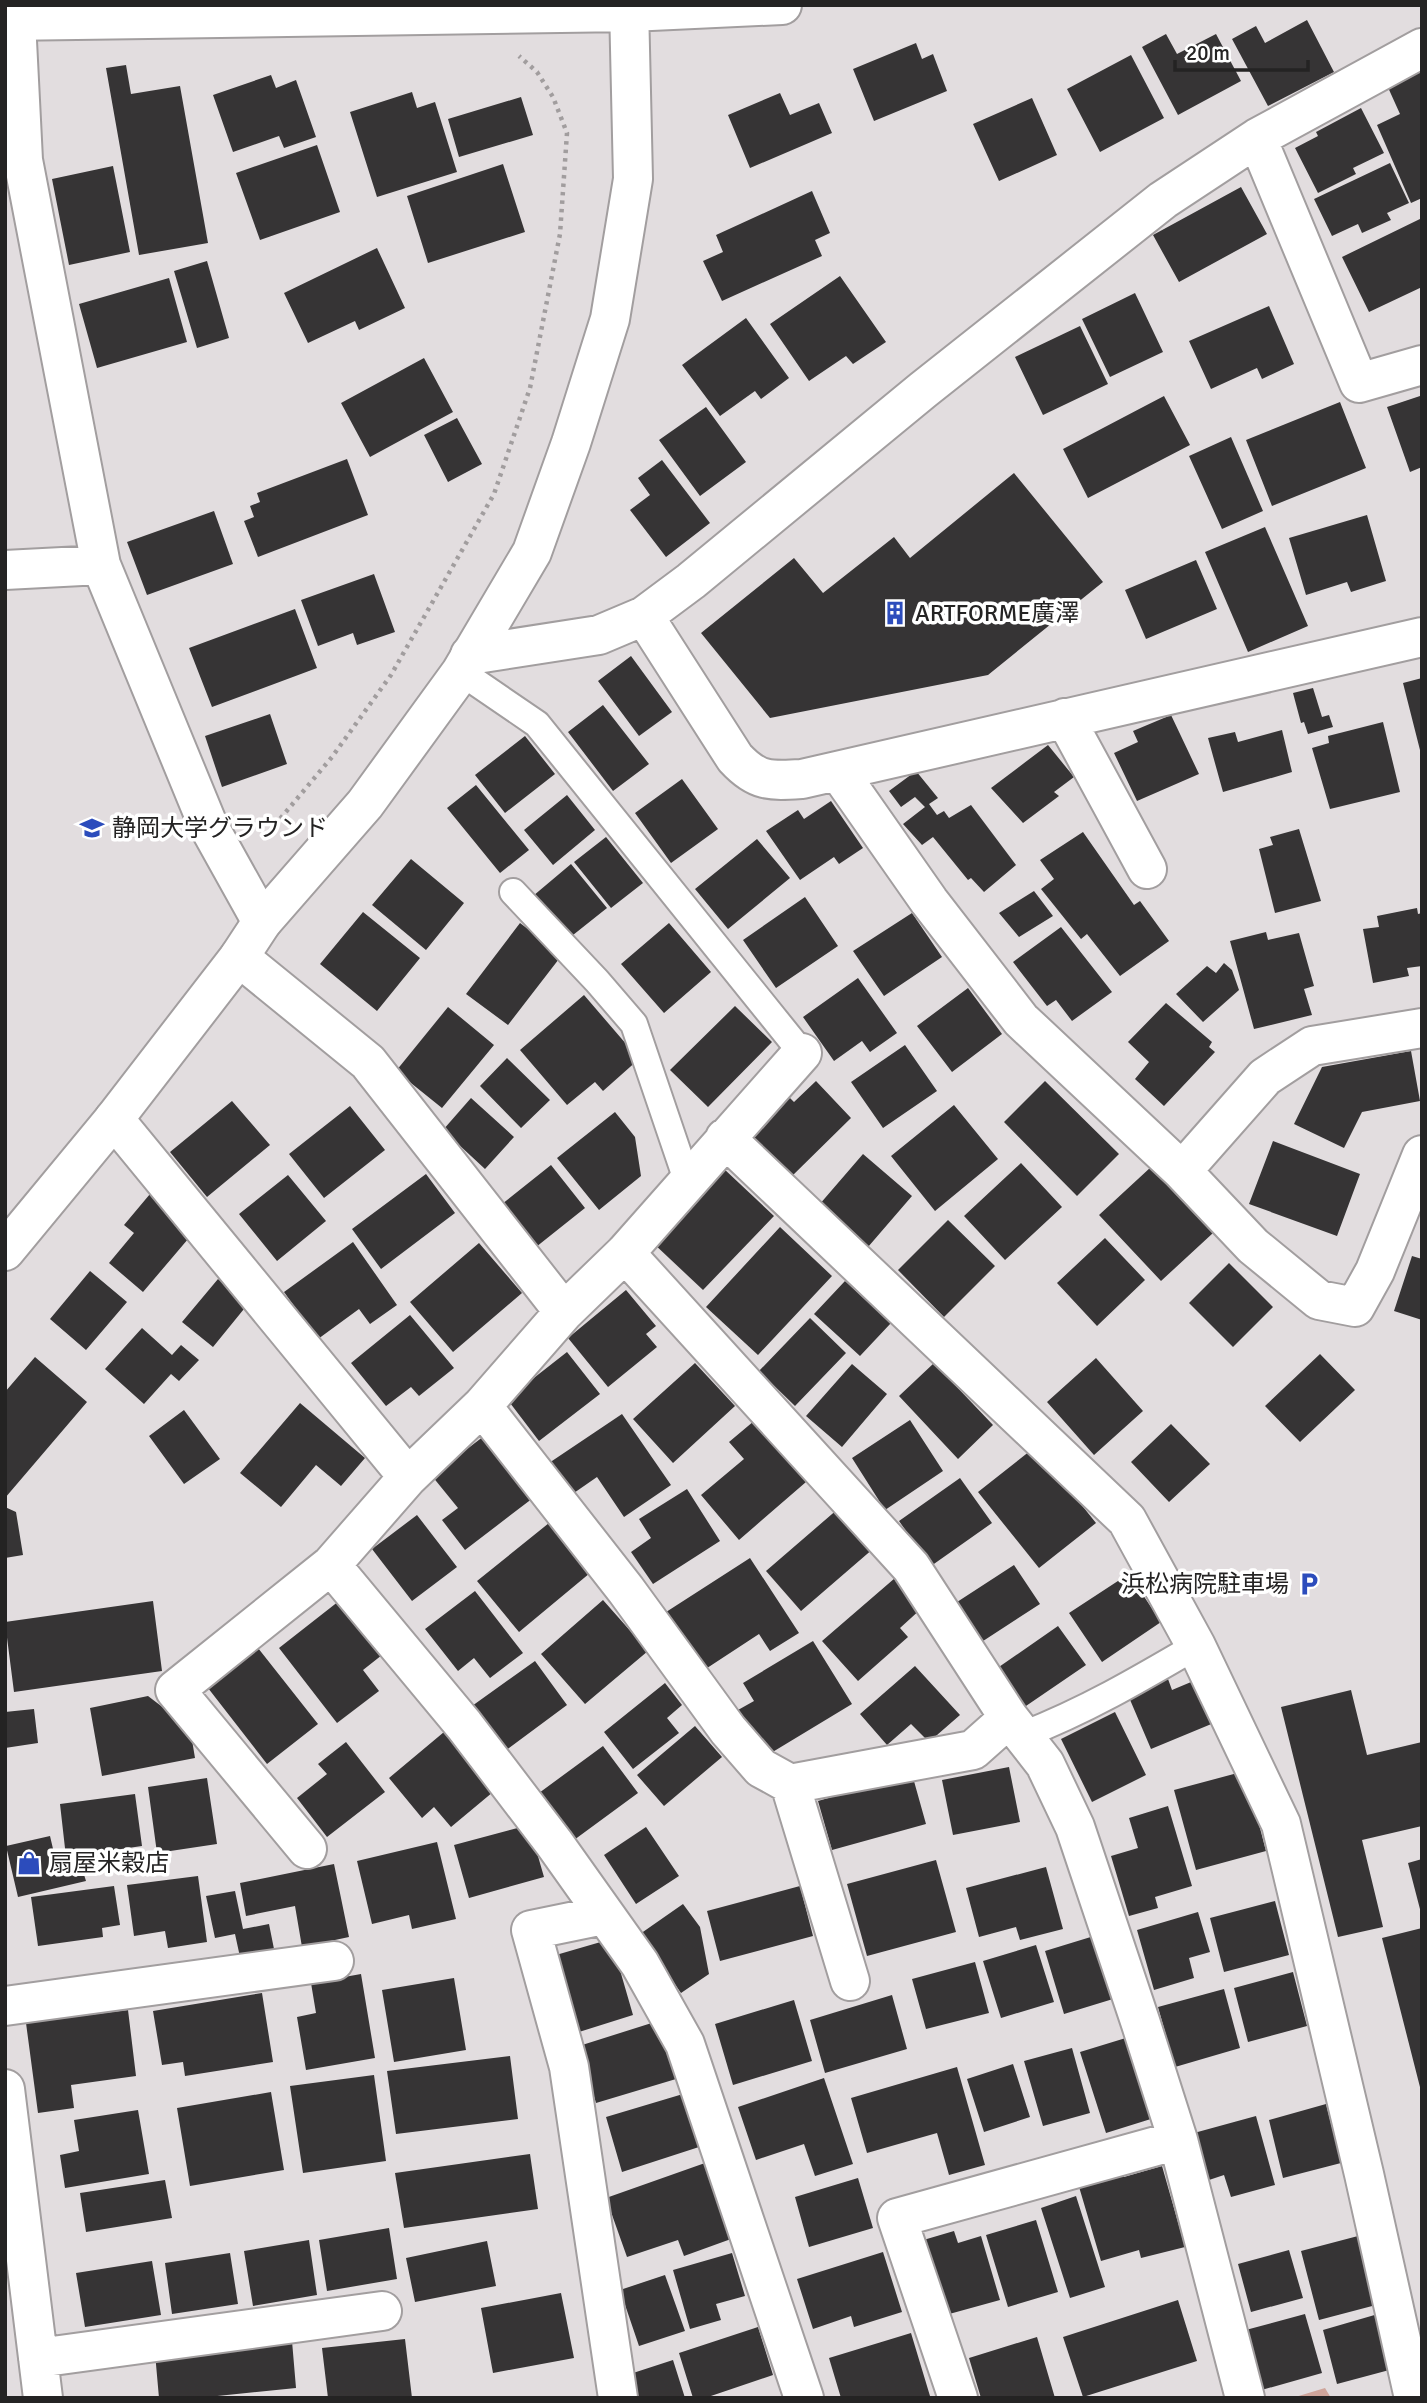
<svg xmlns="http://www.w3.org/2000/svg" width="1427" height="2403" font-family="Signika,'Noto Sans JP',sans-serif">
	<rect width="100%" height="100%" fill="#e2dddf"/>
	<path fill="#cfa59b" d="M1325 2388 1331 2398H1292Z"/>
	<path fill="#363435" d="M1307 20 1334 72 1268 106 1232 39 1256 26 1265 43Z
		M1166 34 1177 54 1216 34 1241 81 1178 115 1142 47Z
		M916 43 922 59 933 54 947 91 874 121 853 69Z
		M1131 55 1164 118 1100 152 1067 89Z
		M126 65 131 94 180 86 208 243 139 255 106 68Z
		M1422 67V198L1411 203 1377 125 1400 114 1386 83Z
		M271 75 276 88 296 80 316 137 284 148 279 136 233 152 213 95Z
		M412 92 417 108 435 102 457 172 377 197 350 112Z
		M780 93 790 115 819 103 832 133 750 168 728 115Z
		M521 97 533 135 459 157 448 119Z
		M1032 98 1057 155 999 181 973 124Z
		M1361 108 1384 153 1353 168 1356 174 1318 193 1295 148 1318 136 1316 132Z
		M317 145 340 212 260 240 236 173Z
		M1390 163 1409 203 1387 213 1391 220 1362 233 1358 224 1332 236 1314 199Z
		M503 164 525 232 428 263 407 196Z
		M113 166 130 252 69 265 52 179Z
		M1241 187 1267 234 1179 282 1153 235Z
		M812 191 830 233 815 240 822 256 722 301 703 261 723 252 716 235Z
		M1422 218V287L1369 312 1342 257Z
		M377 248 405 308 359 330 355 321 308 343 284 293Z
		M207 261 229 338 197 348 174 271Z
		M840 276 886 342 853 364 846 356 809 381 770 324Z
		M169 278 187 342 97 368 79 304Z
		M1135 293 1163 352 1110 377 1082 319Z
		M1269 306 1294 364 1262 379 1257 368 1211 389 1189 341Z
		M746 318 789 378 761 399 755 391 720 416 682 365Z
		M1080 326 1108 384 1043 415 1015 357Z
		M424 358 453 412 370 457 341 403Z
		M1164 396 1190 445 1088 498 1063 449Z
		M1420 396 1422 467 1410 472 1387 407Z
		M1340 402 1366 468 1272 506 1246 440Z
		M706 407 746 462 700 496 659 440Z
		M457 418 482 464 448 482 424 435Z
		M1231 437 1263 511 1222 529 1189 456Z
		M347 459 368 515 258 557 244 521 254 517 250 506 260 502 257 493Z
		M662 460 710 523 666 557 630 510 650 495 638 478Z
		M1014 473 1103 582 988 675 770 718 701 633 794 558 823 593 894 537 910 558Z
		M214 511 233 564 147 595 127 542Z
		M1367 515 1386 581 1351 592 1347 582 1306 595 1289 538Z
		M1265 527 1308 626 1248 652 1205 552Z
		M1196 560 1217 609 1146 639 1125 590Z
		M374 574 395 632 357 645 353 633 318 646 301 600Z
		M295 609 317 668 212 707 189 648Z
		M631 656 672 712 639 736 598 681Z
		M1422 678V754H1421L1403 683Z
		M1313 688 1322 717 1329 715 1333 727 1308 734 1304 722 1301 723 1293 693Z
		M603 705 649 764 613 791 568 732Z
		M270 714 287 764 222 787 205 736Z
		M1171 715 1199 774 1137 801 1114 753 1138 742 1133 731Z
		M1383 722 1400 792 1330 809 1312 748 1329 743 1328 736Z
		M1282 730 1292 772 1223 792 1208 738 1235 732 1238 742Z
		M525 736 555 774 505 813 475 775Z
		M1048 745 1074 777 1054 792 1059 796 1023 823 991 788Z
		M916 771 938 798 929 804 937 815 944 811 949 818 971 805 1016 865 984 892 971 878 968 880 933 837 922 845 903 824 925 807 915 797 901 807 889 791Z
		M682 779 718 829 671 863 635 813Z
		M476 785 529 850 500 873 447 808Z
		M567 795 595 830 553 865 524 830Z
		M831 801 863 848 839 864 834 857 800 880 766 831 798 810 804 819Z
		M1299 829 1321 901 1275 913 1259 849 1273 845 1270 837Z
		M1083 832 1134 905 1140 901 1169 941 1120 976 1087 934 1081 939 1041 889 1054 879 1040 860Z
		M606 837 643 883 611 908 574 862Z
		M757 839 790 878 728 929 695 889Z
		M411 859 464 903 426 950 372 905Z
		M571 864 607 908 568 939 533 896Z
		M1034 891 1053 916 1019 937 999 913Z
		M805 897 838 946 776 988 743 940Z
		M1417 908 1418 914 1422 913V966L1407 968 1409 976 1373 983 1363 929 1379 927 1377 916Z
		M363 912 420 958 377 1011 320 964Z
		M912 913 942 957 884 996 853 951Z
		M520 923 562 955 508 1025 466 994Z
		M669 923 711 972 664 1013 621 964Z
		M1061 927 1112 992 1072 1021 1056 1000 1047 1006 1013 962Z
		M1266 932 1268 940 1299 933 1314 986 1304 989 1312 1015 1254 1029 1230 941Z
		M1224 963 1232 970 1239 990 1203 1022 1176 994 1207 966 1216 973Z
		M858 978 897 1033 870 1052 862 1041 834 1061 803 1017Z
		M968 988 1002 1034 952 1072 917 1026Z
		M584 995 639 1059 603 1091 595 1082 567 1105 520 1050Z
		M1166 1003 1212 1042 1209 1047 1215 1052 1164 1106 1135 1079 1149 1062 1128 1042Z
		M735 1006 772 1042 708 1107 670 1070Z
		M448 1007 494 1045 442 1108 396 1071Z
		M905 1045 937 1091 883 1128 851 1082Z
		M1411 1051 1420 1101 1362 1112 1344 1148 1294 1124 1322 1067Z
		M507 1058 550 1100 521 1128 480 1086Z
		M816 1081 851 1118 790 1178 747 1135 788 1096 794 1102Z
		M1045 1081 1119 1154 1077 1196 1004 1122Z
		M471 1098 514 1137 485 1169 443 1130Z
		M232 1101 270 1145 207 1197 170 1152Z
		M954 1105 998 1159 935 1211 891 1156Z
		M350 1106 385 1150 324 1198 289 1154Z
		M615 1112 635 1137 641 1176 599 1210 557 1158Z
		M1273 1141 1360 1174 1337 1236 1249 1204Z
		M863 1154 912 1196 868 1247 819 1205Z
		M1021 1163 1062 1207 1005 1260 964 1216Z
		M551 1165 585 1208 536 1247 502 1204Z
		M1151 1167 1213 1233 1161 1281 1099 1215Z
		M723 1168 774 1216 703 1290 652 1242Z
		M426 1174 455 1213 381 1269 352 1229Z
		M288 1175 326 1221 277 1261 239 1214Z
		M150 1194 194 1232 143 1292 109 1263 134 1233 124 1225Z
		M948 1220 995 1266 944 1317 898 1270Z
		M780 1227 832 1276 758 1355 706 1307Z
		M1105 1238 1145 1280 1097 1326 1057 1283Z
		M353 1242 397 1305 370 1324 359 1309 318 1339 284 1292Z
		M479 1243 522 1293 453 1352 410 1302Z
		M1412 1256 1422 1259V1320L1394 1311Z
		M1229 1263 1273 1307 1233 1347 1189 1303Z
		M90 1271 127 1302 86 1350 50 1319Z
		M218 1279 248 1304 213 1347 182 1322Z
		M845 1281 891 1323 860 1356 814 1314Z
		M626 1290 656 1326 646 1334 657 1347 608 1387 568 1338Z
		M410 1315 454 1368 419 1396 411 1387 386 1406 351 1363Z
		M810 1318 846 1353 795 1406 759 1371Z
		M142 1328 172 1355 181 1345 199 1360 179 1381 171 1374 144 1404 105 1369Z
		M567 1352 600 1394 539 1441 507 1399Z
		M1320 1354 1355 1390 1300 1442 1265 1406Z
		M35 1357 87 1402 5 1498V1392Z
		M1096 1358 1143 1411 1094 1455 1047 1402Z
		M695 1363 735 1406 673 1463 633 1419Z
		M934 1363 993 1425 958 1459 899 1396Z
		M852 1364 887 1394 842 1447 806 1416Z
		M300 1403 365 1458 341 1486 316 1465 281 1507 240 1473Z
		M184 1410 220 1459 184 1484 149 1436Z
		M622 1414 671 1485 624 1517 597 1477 571 1495 549 1463Z
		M910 1420 943 1471 885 1510 852 1458Z
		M754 1421 806 1482 739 1540 701 1495 744 1459 729 1442Z
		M1171 1424 1210 1464 1169 1502 1131 1462Z
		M484 1436 533 1498 465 1550 442 1520 458 1508 432 1476Z
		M1035 1447 1096 1523 1039 1568 978 1492Z
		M960 1478 992 1523 931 1566 899 1521Z
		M687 1489 720 1541 653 1584 631 1552 651 1538 639 1519Z
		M5 1507 16 1512 23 1555 5 1558Z
		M839 1508 874 1548 801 1611 766 1571Z
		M417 1515 457 1567 412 1601 372 1549Z
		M549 1523 590 1573 519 1632 477 1581Z
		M750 1558 799 1633 770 1651 759 1634 701 1672 663 1614Z
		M1014 1565 1040 1604 980 1643 954 1604Z
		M895 1578 922 1608 900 1628 908 1637 858 1681 822 1641Z
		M1121 1579 1125 1585 1133 1580 1161 1622 1102 1662 1069 1613Z
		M475 1591 523 1653 490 1678 474 1658 458 1671 425 1629Z
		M603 1600 648 1651 585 1704 541 1654Z
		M153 1601 162 1671 14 1692 5 1622Z
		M339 1601 382 1655 363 1670 379 1691 337 1723 279 1648Z
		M1058 1626 1086 1665 1023 1708 996 1669Z
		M813 1641 852 1704 766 1756 738 1710 754 1701 743 1683Z
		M258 1648 318 1724 267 1764 208 1688Z
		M535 1661 567 1705 505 1751 472 1706Z
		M915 1666 960 1715 929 1742 911 1724 887 1745 860 1714Z
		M1203 1677 1221 1720 1151 1749 1128 1695 1168 1679 1172 1690Z
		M665 1683 682 1705 667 1718 679 1733 633 1769 604 1732Z
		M1351 1690 1367 1755 1422 1742V1826L1362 1840 1383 1927 1338 1937 1281 1707Z
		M148 1696 190 1728 195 1758 102 1776 90 1708Z
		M34 1709 38 1743 5 1748V1712Z
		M1115 1712 1146 1775 1092 1802 1061 1739Z
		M695 1726 722 1757 664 1806 637 1775Z
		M444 1732 493 1792 451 1827 434 1807 422 1818 389 1778Z
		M346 1742 385 1792 327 1837 297 1798 327 1774 318 1764Z
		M603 1746 638 1793 574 1840 539 1793Z
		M1009 1767 1020 1822 953 1835 942 1780Z
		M1245 1771 1266 1851 1196 1870 1174 1790Z
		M912 1774 926 1824 832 1850 818 1801Z
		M207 1778 217 1844 157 1853 148 1787Z
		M135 1794 142 1846 66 1857 60 1804Z
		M1168 1806 1192 1886 1155 1897 1158 1908 1129 1916 1111 1856 1138 1848 1129 1818Z
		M529 1825 544 1877 469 1898 454 1845Z
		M646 1827 679 1876 636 1904 604 1855Z
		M50 1836 58 1870 81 1865 86 1881 18 1897 6 1846Z
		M437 1842 456 1919 412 1929 409 1915 372 1924 357 1861Z
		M1422 1859V1913H1421L1408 1863Z
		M936 1860 956 1932 867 1956 847 1884Z
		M334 1864 349 1937 302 1947 295 1906 246 1916 240 1883Z
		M1046 1867 1063 1929 1020 1940 1016 1927 979 1937 966 1888Z
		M198 1876 207 1942 168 1948 165 1931 134 1936 127 1885Z
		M114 1886 120 1925 102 1928 103 1937 38 1946 31 1897Z
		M800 1886 813 1936 720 1961 707 1911Z
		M235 1891 243 1929 269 1924 274 1949 240 1957 235 1934 215 1938 206 1896Z
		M1275 1901 1289 1955 1224 1972 1210 1918Z
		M683 1904 700 1927 709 1974 681 1993 640 1934Z
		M1198 1912 1210 1952 1189 1958 1194 1978 1154 1990 1137 1930Z
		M1422 1928V2091H1421L1382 1938Z
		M1094 1936 1113 1999 1064 2014 1045 1951Z
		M611 1939 633 2015 579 2032 556 1955Z
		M1036 1945 1054 2002 1001 2018 983 1961Z
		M975 1962 989 2013 926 2029 912 1979Z
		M1293 1972 1307 2026 1248 2042 1234 1988Z
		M361 1974 375 2058 306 2070 297 2017 316 2013 311 1983Z
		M454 1978 466 2050 394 2062 382 1990Z
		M1224 1989 1240 2048 1175 2067 1158 2007Z
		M262 1993 273 2062 185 2076 183 2062 162 2065 153 2011Z
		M892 1995 907 2049 825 2073 810 2020Z
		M794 2000 812 2061 733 2085 715 2024Z
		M128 2010 136 2076 71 2085 74 2108 38 2113 26 2023Z
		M658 2021 676 2079 596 2103 579 2046Z
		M1129 2037 1154 2118 1106 2133 1080 2052Z
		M1072 2048 1090 2113 1043 2126 1024 2061Z
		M510 2056 518 2119 396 2134 387 2071Z
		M1013 2064 1030 2117 984 2132 967 2079Z
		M957 2067 985 2165 949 2175 937 2133 867 2153 851 2098Z
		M374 2075 386 2161 303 2173 290 2086Z
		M824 2078 853 2164 815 2176 804 2144 756 2160 738 2107Z
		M271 2092 284 2170 190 2186 177 2108Z
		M683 2094 699 2147 622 2172 606 2117Z
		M1326 2104 1341 2163 1283 2178 1269 2120Z
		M138 2110 149 2174 65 2188 60 2155 79 2151 74 2120Z
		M1256 2116 1275 2185 1231 2197 1224 2175 1206 2181 1194 2133Z
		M530 2154 538 2209 404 2228 395 2173Z
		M705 2163 731 2239 684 2256 678 2240 627 2257 606 2198Z
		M1162 2166 1185 2247 1141 2258 1139 2250 1101 2261 1077 2180 1121 2168 1124 2177Z
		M858 2178 873 2228 809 2247 795 2197Z
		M165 2180 172 2218 86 2232 80 2193Z
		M1076 2196 1105 2287 1070 2298 1041 2208Z
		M1036 2220 1058 2292 1008 2307 986 2235Z
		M389 2228 397 2279 327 2291 319 2240Z
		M954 2231 958 2243 981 2236 1000 2300 942 2316 920 2241Z
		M1358 2236 1376 2305 1319 2320 1301 2251Z
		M309 2240 317 2295 253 2306 244 2251Z
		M487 2241 496 2286 415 2302 406 2258Z
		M1289 2250 1303 2298 1251 2312 1238 2264Z
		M883 2252 902 2312 854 2327 851 2316 813 2329 797 2279Z
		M230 2253 238 2304 172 2314 165 2263Z
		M732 2253 745 2296 716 2304 721 2320 690 2329 673 2270Z
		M152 2261 161 2315 85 2327 76 2273Z
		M665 2275 685 2331 639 2346 620 2290Z
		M561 2293 574 2358 493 2373 481 2308Z
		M1178 2300 1197 2361 1083 2397 1063 2337Z
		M1305 2314 1322 2373 1258 2391 1242 2331Z
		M1378 2314 1393 2369 1337 2384 1323 2330Z
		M758 2327 773 2375 705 2398H693L679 2353Z
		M911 2333 930 2396 923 2398H841L829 2358Z
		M1037 2337 1055 2398H981L969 2358Z
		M405 2339 412 2398H328L322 2348Z
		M292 2341 296 2388 198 2398H159L155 2353Z
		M673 2360 685 2398H638L630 2374Z"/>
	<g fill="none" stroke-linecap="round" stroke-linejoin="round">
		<g stroke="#a29e9f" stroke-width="30">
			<path id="lane" d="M461 672 537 724 802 1053
				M513 892 597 981 634 1024 687 1180
				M1023 1735C1085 1711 1138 1680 1196 1646"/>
		</g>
		<g stroke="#a29e9f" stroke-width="42">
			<path id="street" d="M16 21 23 160 101 565 208 825 262 922
				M1257 138 1359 383 1422 365
				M5 570 101 565
				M644 616 735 758C757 782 770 781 802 779L1422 637
				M470 655 599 635 644 616 691 581 923 390 1163 200 1257 138 1422 48
				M1065 718 1147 869
				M838 771 929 901 1021 1020 1182 1171 1253 1246 1319 1300 1355 1307 1375 1271 1422 1155
				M239 957 368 1062 564 1312
				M802 1053 625 1253 564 1312 482 1406 408 1477 331 1565 464 1725 554 1843 640 1964 685 2044 804 2398
				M114 1119 408 1477
				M725 1138 1127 1520 1196 1646 1281 1824 1364 2174 1414 2398
				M1182 1171 1265 1077 1312 1046 1422 1028
				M625 1253 911 1567 1009 1718 1045 1764 1075 1827 1141 2024 1178 2140 1245 2398
				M482 1406 626 1590 728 1730 761 1768 790 1784 973 1750 1009 1718
				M790 1784 850 1981
				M307 1849 175 1690 331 1565
				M604 1915 531 1930 569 2067 618 2398
				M5 2006 334 1961
				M5 2089 43 2398
				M38 2358 382 2311
				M958 2398 897 2218 1178 2140"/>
		</g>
		<g stroke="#a29e9f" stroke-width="42">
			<path id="secondary" d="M5 21 630 12 782 5
				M5 1251 114 1119 239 957 262 922 365 804 461 672 532 552 571 443 610 319 633 179 629 5"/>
		</g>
		<path stroke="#a19d9e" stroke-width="4.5" stroke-dasharray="3.5 5" stroke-linecap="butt" d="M264 838 332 757 391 675 494 494 530 388 560 234 567 133 553 97 537 72 519 56"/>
		<use href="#lane" stroke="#fff" stroke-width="26"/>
		<use href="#street" stroke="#fff" stroke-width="38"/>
		<use href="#secondary" stroke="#fff" stroke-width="38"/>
	</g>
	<defs>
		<g id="building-bare" transform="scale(1.89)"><path d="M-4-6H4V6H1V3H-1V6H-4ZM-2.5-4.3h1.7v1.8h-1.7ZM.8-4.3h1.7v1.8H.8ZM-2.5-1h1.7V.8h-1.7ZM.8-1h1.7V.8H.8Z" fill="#2c4cbc" stroke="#fff" stroke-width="2.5" paint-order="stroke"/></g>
		<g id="university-bare" transform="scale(1.89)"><path d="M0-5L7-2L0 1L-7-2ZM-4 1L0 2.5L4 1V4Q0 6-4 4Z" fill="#2c4cbc" stroke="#fff" stroke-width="2.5" paint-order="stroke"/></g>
		<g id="parking-bare" transform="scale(1.89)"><path d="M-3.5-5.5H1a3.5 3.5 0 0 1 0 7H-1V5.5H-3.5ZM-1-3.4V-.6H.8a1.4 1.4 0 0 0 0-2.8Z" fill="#2c4cbc" stroke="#fff" stroke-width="2.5" paint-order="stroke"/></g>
		<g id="shop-bare" transform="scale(1.89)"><path d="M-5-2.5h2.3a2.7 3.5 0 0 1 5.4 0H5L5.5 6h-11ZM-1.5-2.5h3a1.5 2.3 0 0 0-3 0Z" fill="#2c4cbc" stroke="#fff" stroke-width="2.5" paint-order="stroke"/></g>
	</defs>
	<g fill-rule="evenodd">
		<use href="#building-bare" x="895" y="613"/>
		<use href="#university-bare" x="92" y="828"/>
		<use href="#parking-bare" x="1309" y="1584"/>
		<use href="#shop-bare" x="29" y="1863"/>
	</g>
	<g text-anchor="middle" stroke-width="7" stroke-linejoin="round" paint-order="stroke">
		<g font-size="24" fill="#242323" stroke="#fff" text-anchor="start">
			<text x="915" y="621">ARTFORME廣澤</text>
			<text x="112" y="836">静岡大学グラウンド</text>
			<text x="1289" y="1592" text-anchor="end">浜松病院駐車場</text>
			<text x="49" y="1871">扇屋米穀店</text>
		</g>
	</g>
	<rect width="1427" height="2403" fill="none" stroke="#242323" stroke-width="14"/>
	<path d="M1175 60v10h133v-10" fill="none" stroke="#242323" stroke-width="3.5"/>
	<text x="1186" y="60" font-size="21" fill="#242323" stroke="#ffffff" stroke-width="5" paint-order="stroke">20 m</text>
</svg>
